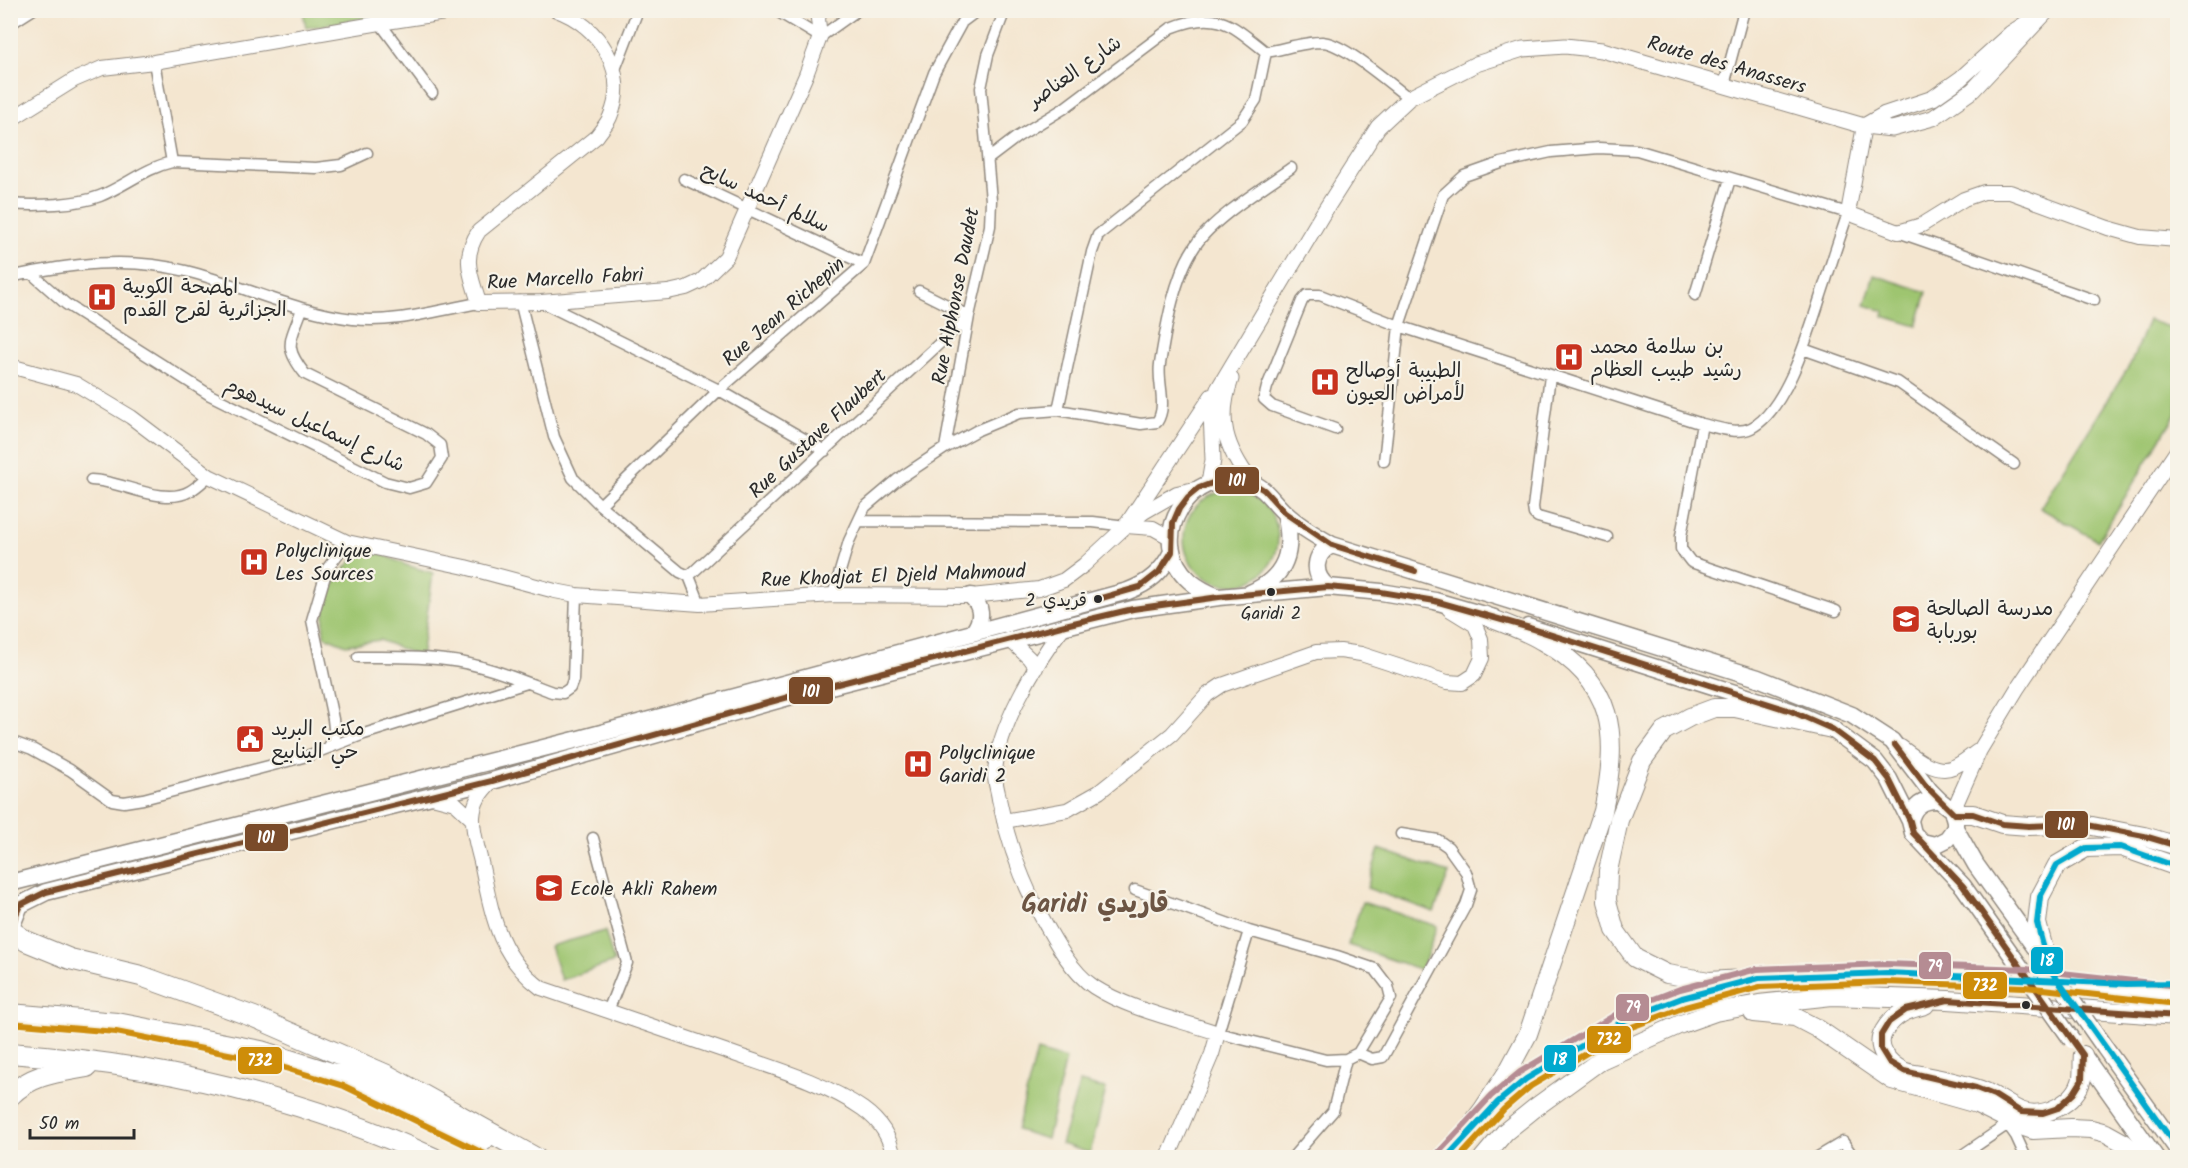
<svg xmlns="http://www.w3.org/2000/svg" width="2188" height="1168" font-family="Kalam,'Playpen Sans Arabic',sans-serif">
	<rect width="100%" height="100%" fill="#f7f3e8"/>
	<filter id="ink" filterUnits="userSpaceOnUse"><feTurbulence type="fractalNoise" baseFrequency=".0167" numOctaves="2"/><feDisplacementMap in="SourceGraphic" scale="12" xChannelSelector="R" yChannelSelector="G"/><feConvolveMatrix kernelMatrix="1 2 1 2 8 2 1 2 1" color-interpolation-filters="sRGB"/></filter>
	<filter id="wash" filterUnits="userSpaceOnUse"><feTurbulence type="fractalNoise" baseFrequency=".008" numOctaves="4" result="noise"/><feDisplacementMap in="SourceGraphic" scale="24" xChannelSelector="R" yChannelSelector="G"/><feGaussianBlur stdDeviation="1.35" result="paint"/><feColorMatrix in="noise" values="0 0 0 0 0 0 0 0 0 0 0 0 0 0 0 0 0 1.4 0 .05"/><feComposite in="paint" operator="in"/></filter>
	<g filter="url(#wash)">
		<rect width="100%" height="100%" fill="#f4e6d0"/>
		<path fill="#9ec570" stroke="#64784e" stroke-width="1.5" d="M303 11H373L380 16 306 28Z
			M1874 275 1927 292 1917 326 1883 316 1884 311 1865 305Z
			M2148 320 2177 330V412L2098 541 2040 508 2131 363Z
			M1184 538a47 47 0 1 1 94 0a47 47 0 1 1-94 0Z
			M365 546 406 565 433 573 421 657 380 640 346 645 324 636C320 593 338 576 365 546Z
			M1379 849 1449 873 1434 912 1367 888Z
			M1362 902 1437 926 1422 970 1348 945Z
			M605 931 614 962 561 980 550 946Z
			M1037 1051 1066 1059 1047 1139 1017 1130Z
			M1080 1082 1106 1089 1090 1153 1061 1144Z"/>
	</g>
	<g filter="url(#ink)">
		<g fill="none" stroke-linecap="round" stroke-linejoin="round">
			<g stroke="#90887e" stroke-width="13">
				<path id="minor" d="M775 10 820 37 858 10
					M380 23 432 93
					M10 24 32 10
					M154 62 172 162
					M614 72 638 10
					M1724 85 1744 10
					M988 159 1017 137 1063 109 1171 28C1217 9 1231 24 1266 52 1284 49 1304 42 1322 42 1344 43 1390 84 1409 98
					M684 179 864 264
					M10 204C35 206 77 205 100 196 125 186 145 168 172 162L316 168 341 165 367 153
					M1898 232 2094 300
					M31 273 66 304 210 395 385 482 409 488 426 483 442 458 440 445 426 434 305 374C282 345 291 341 302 309
					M10 277C68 264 128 256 186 271 242 285 295 312 353 319 394 324 438 310 479 303
					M1695 295 1730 179
					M520 301 554 437 573 478 600 505 680 572 689 576 700 604
					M541 302 719 390 825 451
					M1803 349 1899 383 2014 464
					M1550 376 1533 507 1534 514 1538 517 1607 537
					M1058 410 1141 424 1157 422C1168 405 1157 383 1160 364 1166 327 1174 277 1195 246 1212 219 1264 187 1291 168
					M1702 424 1681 536V549L1691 562 1836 611
					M1335 429 1272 406 1264 399 1267 387 1302 301 1307 295H1320L1399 326 1702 424C1716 427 1737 435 1751 428 1789 409 1812 321 1825 283 1832 260 1840 237 1848 213L1637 150 1599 148 1551 152 1501 163 1464 176 1443 195 1399 326 1384 461
					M945 448 969 316 990 226 991 200 981 88 988 55 1005 10
					M91 480C120 480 163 507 190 491 197 487 203 481 209 476
					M600 505 719 390 864 264 934 73 962 22 978 10
					M859 521 1093 522 1126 526
					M689 576 969 316 919 291
					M833 595 849 541 865 507 897 480 945 448 978 430 1019 413 1058 410 1092 252 1098 235 1242 121 1256 100 1266 52
					M358 657C387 657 417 656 446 660 483 664 518 679 552 692L563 693 570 688 573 680 576 595
					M10 741 32 749 70 770 112 800 124 802 143 799 307 756 328 748 335 737 333 719 312 620 327 569 347 542
					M328 748 364 734 527 683
					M593 838 627 963 608 1011
					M1135 890 1249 931 1218 1033 1326 1060 1346 1059 1358 1053 1391 998 1388 986 1375 969 1337 956 1249 931
					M1358 1053 1372 1059 1383 1057 1466 905 1471 890 1466 872 1448 847 1438 840 1401 834
					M2006 1122 2016 1136 2026 1158
					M1292 1158 1333 1111 1346 1059
					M1816 1158 1843 1142 1854 1158
					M1958 1158 2008 1124"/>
			</g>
			<g stroke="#90887e" stroke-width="16">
				<path id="tertiary" d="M556 10C599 25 630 72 610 117 607 124 601 130 597 136L479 231C461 258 471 275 479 303L541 302 668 292 686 288 701 281 726 257 806 75 820 37 818 19 820 10
					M10 120 74 80 102 68 154 62 380 23 464 10
					M1864 126 1848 213 1898 232 1922 225 1964 199 1984 192H2010L2108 228 2140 237 2178 240
					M10 366 76 384 131 417 209 476 347 542 465 567 555 591 576 595 700 604 833 595 971 596 1039 589 1064 580 1084 565 1126 526 1144 512 1177 493 1199 488
					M1126 526 1153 528 1171 538
					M1065 625C1037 660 995 731 995 776 995 783 998 791 999 799 1007 838 1021 879 1040 914 1053 938 1071 972 1094 987 1130 1010 1177 1019 1218 1033L1212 1054 1168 1158
					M1010 640 1029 658 1036 668
					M1901 747C1913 756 1936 775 1953 767 1962 764 1970 756 1978 751
					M492 781C481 792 474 801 473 817 472 831 478 849 481 862 492 913 497 955 541 988 603 1009 666 1031 728 1052 771 1067 826 1083 863 1109 881 1122 890 1137 894 1158
					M432 797 455 803 472 819
					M1953 811 1980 750 2017 689 2178 449
					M1004 821 1067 810 1099 792 1172 734 1207 695 1222 685 1316 652 1340 651 1361 654 1447 682 1462 683 1474 675 1482 658 1481 639 1475 625 1449 609"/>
			</g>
			<g stroke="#90887e" stroke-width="17">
				<path id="secondary" d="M1864 126 1885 114 1933 98 1960 79 2011 33 2034 18
					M1231 379C1216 421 1226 448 1251 482
					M1209 483 1213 460 1211 412 1218 389 1322 215 1378 127 1409 98 1476 64 1523 49 1565 46 1602 50 1864 126 1892 129 1933 118 1973 90 2048 10
					M1126 526 1212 396"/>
			</g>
			<g stroke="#90887e" stroke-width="19">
				<path id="primary" d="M1328 587C1312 575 1313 554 1332 545
					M1250 593C1287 577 1294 550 1285 513
					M971 596C982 606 983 619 974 631
					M1218 597C1208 593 1199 589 1190 581 1143 540 1190 463 1249 482 1266 487 1273 503 1286 514 1299 526 1316 536 1332 545L1758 678 1852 715 1892 741 1930 791 1939 800 1952 810 1955 821V828L1947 839 1935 845 1922 842
					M1528 627 1791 711 1832 729 1875 761 1889 779 1910 821 1913 833 1963 886 1987 920
					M1910 821C1913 806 1923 799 1939 800
					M1955 828 1976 865 2047 964
					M10 883 579 739 1128 591C1149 583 1162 572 1172 552
					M10 930 20 905 46 892 492 781 799 694 1133 609 1219 597 1328 587 1381 592 1435 601 1494 618
					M2105 1048 2178 1150
					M2083 1055 2156 1158"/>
			</g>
			<g stroke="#90887e" stroke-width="20">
				<path id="trunk" d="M1832 729 1735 708H1714L1690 717 1664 731 1642 761 1619 820 1608 871 1607 901 1615 930 1635 958 1667 974 1709 981 1827 974 1886 973 2026 978 2178 995
					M1954 814H1973L2002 824 2029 826 2082 824 2144 836 2178 846
					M2049 968 2037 923 2040 897 2057 865 2086 848 2121 847 2178 867
					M1925 1005C1908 1009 1894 1014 1884 1031 1874 1047 1888 1064 1903 1071 1909 1074 1918 1074 1925 1076 1942 1079 1959 1083 1975 1088 1992 1092 2004 1104 2020 1111 2043 1120 2077 1103 2082 1078 2083 1071 2082 1062 2083 1055
					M1753 1013 1795 1017 1818 1029 1892 1080 1977 1104 2021 1126 2033 1130 2071 1128 2091 1129 2106 1133 2124 1143 2140 1158
					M1490 1110 1526 1079 1625 1020 1682 998 1723 987
					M1446 1158 1483 1109 1508 1071 1528 1034 1603 811C1619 735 1616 682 1542 641 1524 630 1502 623 1483 615
					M1483 1158 1505 1132 1536 1107 1601 1060 1681 1024 1715 1012 1759 1004 1832 996 1948 1000 2178 1016"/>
			</g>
			<g stroke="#90887e" stroke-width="22">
				<path id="motorway" d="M10 930 26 941 70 959 141 976 254 1017 387 1075 536 1158
					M10 1014 117 1023 261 1051 347 1078 483 1141
					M10 1053C159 1064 299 1096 434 1158
					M10 1096C31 1074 58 1072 87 1067"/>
			</g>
			<use href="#minor" stroke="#fff" stroke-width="10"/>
			<use href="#tertiary" stroke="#fff" stroke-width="14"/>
			<use href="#secondary" stroke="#fff" stroke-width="15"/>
			<use href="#primary" stroke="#fff" stroke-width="16"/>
			<use href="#trunk" stroke="#fff" stroke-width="18"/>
			<use href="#motorway" stroke="#fff" stroke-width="20"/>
			<g stroke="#90887e" stroke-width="19" stroke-linecap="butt">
				<path id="primary-bridge" d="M1987 920 2072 1040
					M2049 968 2105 1048"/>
			</g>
			<use href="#primary-bridge" stroke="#fff" stroke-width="16"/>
			<g stroke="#f7f3e8" stroke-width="10">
				<path id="bus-1" d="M1098 599 1140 587 1159 572 1172 552 1173 523 1179 509 1188 497 1199 488 1223 479 1251 482 1264 490 1285 513 1332 545 1415 571
					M1895 745 1926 786 1954 814
					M1954 814H1973L2002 824 2029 826 2082 824 2144 836 2178 846
					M10 929 20 905 46 892 492 781 799 694 1065 625 1133 609 1219 597 1328 587 1381 592 1435 601 1530 628 1791 711 1832 729 1875 761 1889 779 1910 821 1913 833 1963 886 2049 1007
					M1948 1000 2049 1007 2083 1055 2082 1080 2074 1093 2058 1108 2043 1113 2021 1112 1994 1095 1976 1088 1904 1071 1889 1062 1881 1049V1035L1889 1022 1906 1010Z
					M2049 1007 2178 1016"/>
			</g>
			<g stroke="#f7f3e8" stroke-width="10">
				<path id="bus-2" d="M10 1023 116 1032 259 1060 344 1086 493 1158
					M1459 1158 1504 1109 1531 1086 1629 1028 1685 1007 1760 987 1886 982 2025 987 2177 1004"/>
			</g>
			<g stroke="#f7f3e8" stroke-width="10">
				<path id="bus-3" d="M1439 1152 1491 1096 1520 1072 1620 1012 1680 989 1757 969 1886 964 2026 969 2178 986"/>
			</g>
			<g stroke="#f7f3e8" stroke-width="10">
				<path id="bus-4" d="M2178 867 2121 847 2086 848 2057 865 2040 897 2037 923 2049 968 2178 1149
					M1446 1158 1498 1102 1526 1079 1625 1020 1682 998 1759 978 1886 973 2127 984 2178 983"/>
			</g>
			<use href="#bus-1" stroke="#7a4b2a" stroke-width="6"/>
			<use href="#bus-2" stroke="#ce8d09" stroke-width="6"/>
			<use href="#bus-3" stroke="#b58c93" stroke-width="6"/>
			<use href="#bus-4" stroke="#00a9ce" stroke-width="6"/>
		</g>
	</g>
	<defs>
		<g id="hospital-square" transform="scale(1.5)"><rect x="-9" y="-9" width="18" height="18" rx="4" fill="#c8321e" stroke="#f7f3e8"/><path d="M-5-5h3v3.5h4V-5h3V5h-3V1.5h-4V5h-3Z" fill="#fff"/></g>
		<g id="school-square" transform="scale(1.5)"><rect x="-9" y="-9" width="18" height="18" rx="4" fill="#c8321e" stroke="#f7f3e8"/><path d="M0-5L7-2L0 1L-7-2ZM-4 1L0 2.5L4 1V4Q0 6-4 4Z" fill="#fff"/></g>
		<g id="civic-square" transform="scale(1.5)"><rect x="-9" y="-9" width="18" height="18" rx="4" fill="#c8321e" stroke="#f7f3e8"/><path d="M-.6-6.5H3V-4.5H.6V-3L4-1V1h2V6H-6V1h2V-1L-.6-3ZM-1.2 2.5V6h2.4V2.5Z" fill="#fff"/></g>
	</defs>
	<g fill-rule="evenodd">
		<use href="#hospital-square" x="102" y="297"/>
		<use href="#hospital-square" x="1569" y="357"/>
		<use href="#hospital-square" x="1325" y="382"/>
		<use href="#hospital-square" x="254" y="562"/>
		<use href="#school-square" x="1906" y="619"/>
		<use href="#civic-square" x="250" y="739"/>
		<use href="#hospital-square" x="918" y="764"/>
		<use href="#school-square" x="549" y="888"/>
	</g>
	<g fill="#2b2b2b" stroke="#f7f3e8" stroke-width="2">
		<circle cx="1271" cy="592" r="5"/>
		<circle cx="1098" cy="599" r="5"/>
		<circle cx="2026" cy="1005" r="5"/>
	</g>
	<g text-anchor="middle" stroke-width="4.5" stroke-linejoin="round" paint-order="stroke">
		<g font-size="18" fill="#2b2b2b" stroke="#f7f3e8" text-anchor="end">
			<text x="1087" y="606">قريدي 2</text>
			<text x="1271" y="619" text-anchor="middle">Garidi 2</text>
		</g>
		<g font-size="20" fill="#2b2b2b" stroke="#f7f3e8">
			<text transform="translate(1727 64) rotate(16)" y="7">Route des Anassers</text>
			<text transform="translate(1074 71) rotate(-35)" y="7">شارع العناصر</text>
			<text transform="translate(766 197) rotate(25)" y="7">سلالم أحمد سايح</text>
			<text transform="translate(565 278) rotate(-3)" y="7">Rue Marcello Fabri</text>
			<text transform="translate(955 296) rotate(-79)" y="7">Rue Alphonse Daudet</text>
			<text transform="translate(783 311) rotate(-41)" y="7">Rue Jean Richepin</text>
			<text transform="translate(315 424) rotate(25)" y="7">شارع إسماعيل سيدهوم</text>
			<text transform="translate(817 433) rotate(-43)" y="7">Rue Gustave Flaubert</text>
			<text transform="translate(893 575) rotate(-2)" y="7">Rue Khodjat El Djeld Mahmoud</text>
		</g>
		<g font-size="20" fill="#2b2b2b" stroke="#f7f3e8" text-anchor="start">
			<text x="123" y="293">المصحة الكوبية<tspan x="123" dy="23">الجزائرية لقرح القدم</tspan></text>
			<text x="1590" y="353">بن سلامة محمد<tspan x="1590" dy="23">رشيد طبيب العظام</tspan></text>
			<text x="1346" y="377">الطبيبة أوصالح<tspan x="1346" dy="23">لأمراض العيون</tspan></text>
			<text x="275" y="557">Polyclinique<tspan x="275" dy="23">Les Sources</tspan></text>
			<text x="1927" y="615">مدرسة الصالحة<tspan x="1927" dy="23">بوربابة</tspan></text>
			<text x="271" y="735">مكتب البريد<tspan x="271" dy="23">حي الينابيع</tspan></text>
			<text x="939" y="759">Polyclinique<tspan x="939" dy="23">Garidi 2</tspan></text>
			<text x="570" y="895">Ecole Akli Rahem</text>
		</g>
		<g font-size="26" font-weight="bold" fill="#6c5544" stroke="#f7f3e8">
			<text x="1095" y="912">Garidi قاريدي</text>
		</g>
	</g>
	<g stroke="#f7f3e8" stroke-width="2">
		<rect x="1214" y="466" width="46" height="29" rx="6" fill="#7a4b2a"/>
		<rect x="788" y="676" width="46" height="29" rx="6" fill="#7a4b2a"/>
		<rect x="2044" y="810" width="45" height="29" rx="6" fill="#7a4b2a"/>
		<rect x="244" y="823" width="45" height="29" rx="6" fill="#7a4b2a"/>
		<rect x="2030" y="946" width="34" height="29" rx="6" fill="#00a9ce"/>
		<rect x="1918" y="951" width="34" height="29" rx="6" fill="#b58c93"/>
		<rect x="1962" y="971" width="46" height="29" rx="6" fill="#ce8d09"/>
		<rect x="1615" y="993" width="35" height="29" rx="6" fill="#b58c93"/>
		<rect x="1586" y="1025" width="46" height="29" rx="6" fill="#ce8d09"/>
		<rect x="1543" y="1044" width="34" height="29" rx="6" fill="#00a9ce"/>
		<rect x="237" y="1046" width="46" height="29" rx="6" fill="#ce8d09"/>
	</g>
	<g font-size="16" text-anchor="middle" font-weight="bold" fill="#fff">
		<text x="1237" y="486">101</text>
		<text x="811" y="697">101</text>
		<text x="2066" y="830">101</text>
		<text x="266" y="843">101</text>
		<text x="2047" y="966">18</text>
		<text x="1935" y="972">79</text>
		<text x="1985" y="991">732</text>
		<text x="1633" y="1013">79</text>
		<text x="1609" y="1045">732</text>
		<text x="1560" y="1065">18</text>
		<text x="260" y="1066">732</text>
	</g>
	<rect width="2188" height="1168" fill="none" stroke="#f7f3e8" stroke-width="36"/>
	<path d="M30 1129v9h104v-9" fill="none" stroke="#2b2b2b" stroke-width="3"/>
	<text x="39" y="1129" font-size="18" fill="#2b2b2b" stroke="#f7f3e8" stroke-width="4.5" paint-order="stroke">50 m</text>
</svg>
